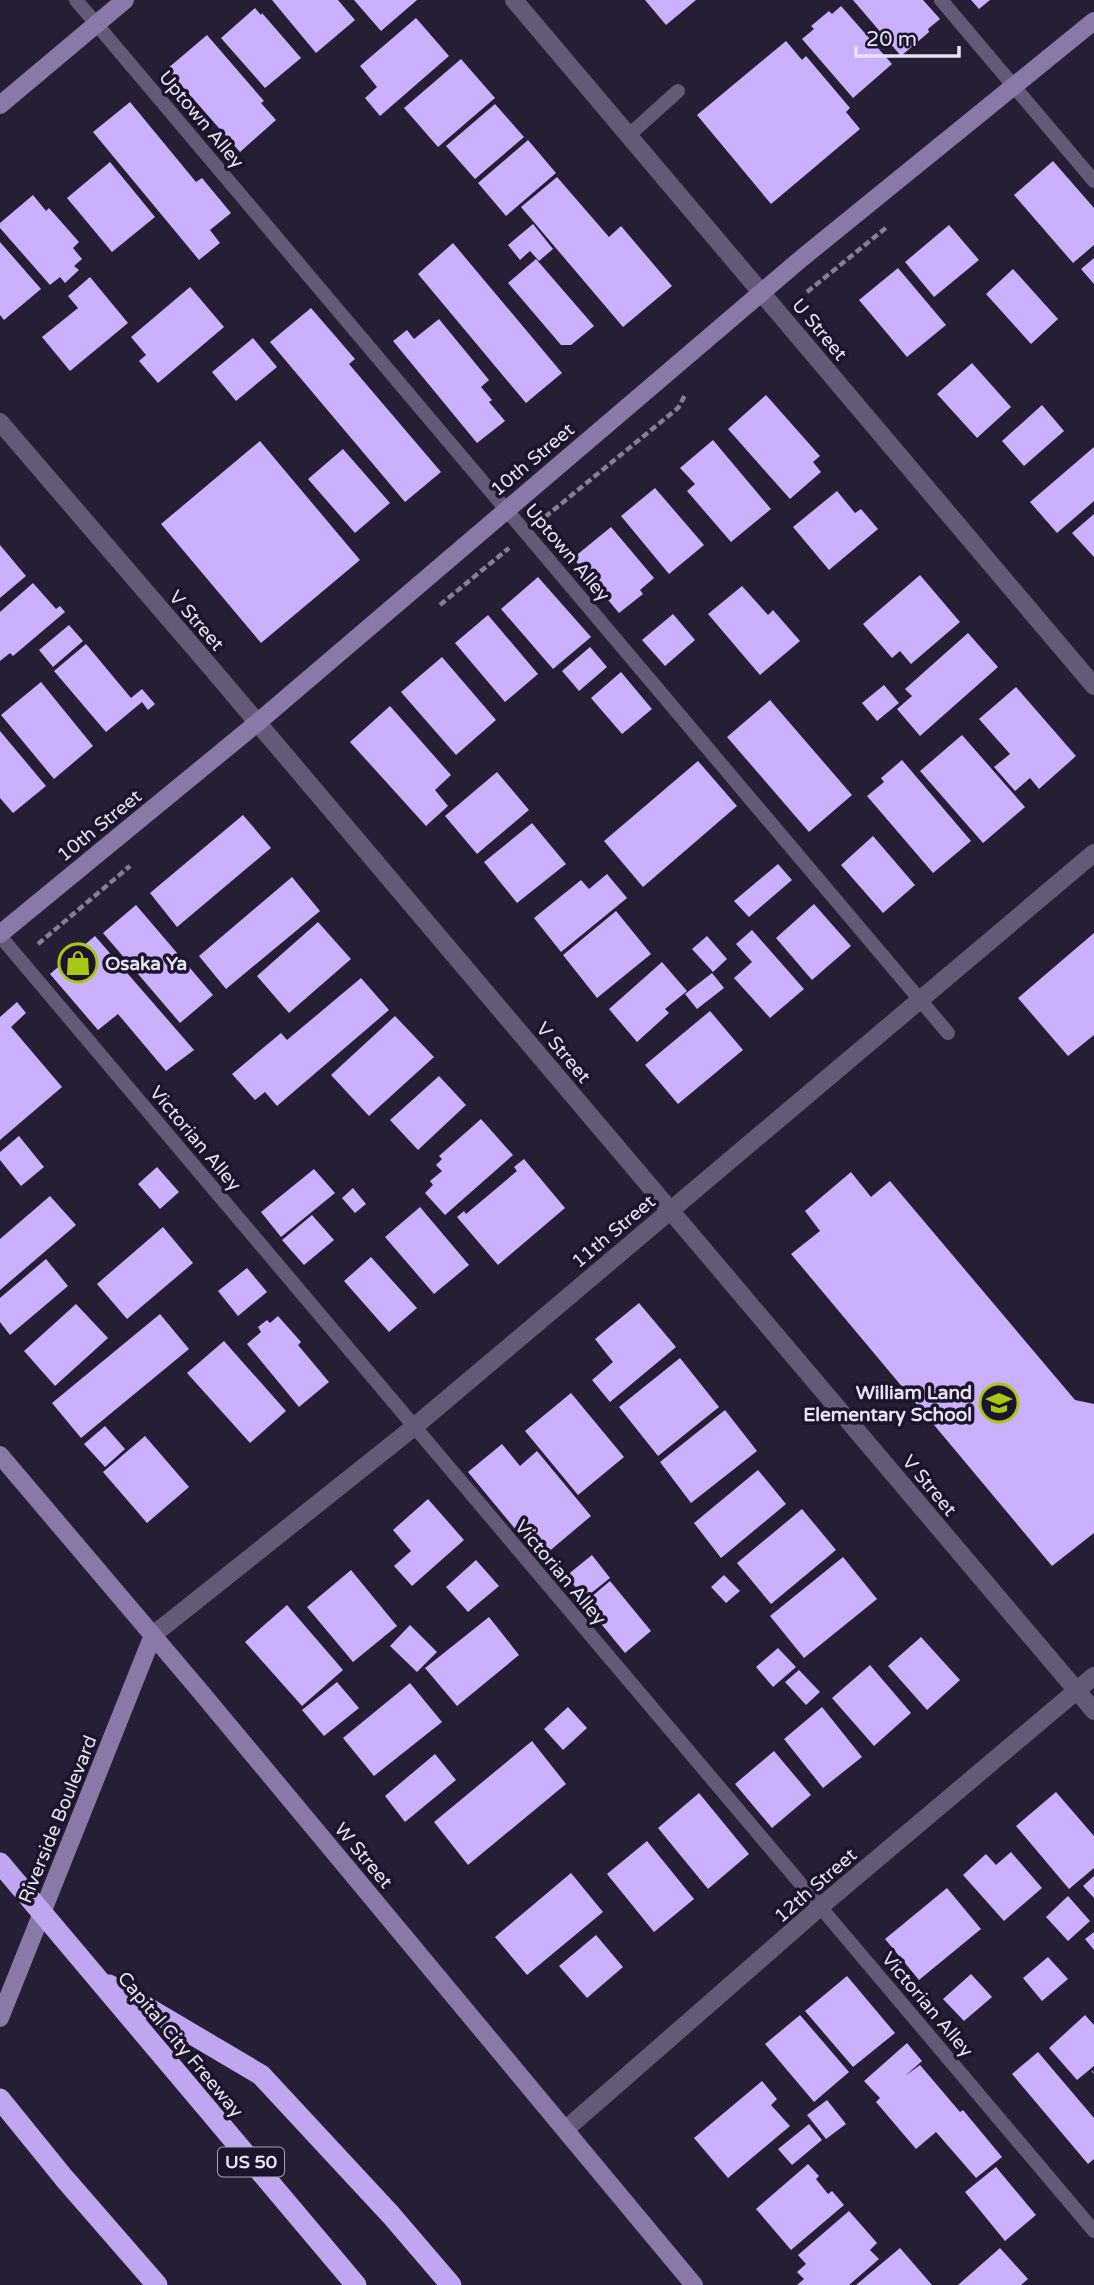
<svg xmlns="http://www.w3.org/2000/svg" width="1094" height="2285" font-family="'Varela Round',sans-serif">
	<rect width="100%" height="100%" fill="#251e34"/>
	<path fill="#cbb1fd" d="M272 0H338L355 20 316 53Z
		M354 0H417L381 31Z
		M645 0H696L666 25Z
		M853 0H923L940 19 928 29 929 32 901 56Z
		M971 0H990L979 9Z
		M841 6 892 64 853 98 802 39 814 29 811 26 829 11 832 14Z
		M255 8 261 15 262 13 301 58 265 88 221 38Z
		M416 18 449 56 380 116 365 98 377 87 360 66Z
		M207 35 264 101 261 103 276 120 240 152 167 69Z
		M786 41 802 60 806 56 850 108 846 112 860 129 771 204 697 115Z
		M461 59 495 98 438 147 404 108Z
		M130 102 196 182 202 178 231 213 210 230 220 243 199 260 93 132Z
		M495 104 524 137 475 179 446 146Z
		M528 140 556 173 506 216 478 183Z
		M1053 161 1094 208V245L1073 263 1014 195Z
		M110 162 155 217 112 252 67 198Z
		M557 177 609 237 621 226 672 286 623 327 521 207Z
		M33 195 46 211 49 208 79 242 73 248 82 259 74 266 79 270 65 283 60 277 50 285 0 228V223Z
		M533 224 553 249 539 261 530 251 520 260 508 245Z
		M949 225 979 260 934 297 905 262Z
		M0 242 41 289 4 320 0 315Z
		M453 243 562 373 526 403 418 274Z
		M1094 258V284L1081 269Z
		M536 259 594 326 571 345H561L508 283Z
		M898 268 946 325 907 357 859 300Z
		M1013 269 1058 319 1031 344 986 294Z
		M90 277 128 323 70 371 42 337 78 308 68 296Z
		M190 287 224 327 158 383 139 361 146 355 131 337Z
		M311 308 355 359 349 364 441 472 405 502 270 342Z
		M439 319 489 380 481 387 492 400 489 402 505 421 477 443 393 341 407 330 414 339Z
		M253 338 277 367 236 401 212 372Z
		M972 363 1011 407 977 438 937 394Z
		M766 395 820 456 813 462 821 472 790 499 728 429Z
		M1042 405 1064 431 1024 466 1002 441Z
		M713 440 771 509 731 542 687 491 695 484 680 468Z
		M260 441 360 560 261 643 161 524Z
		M1094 447V501L1057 533 1030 502Z
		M343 449 390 503 355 533 308 479Z
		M655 488 704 545 669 574 621 516Z
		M837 491 855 513 861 509 878 529 829 570 793 527Z
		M1094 514V557L1072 533Z
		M611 527 654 578 640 590 643 594 619 613 573 558Z
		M0 545 26 576 0 598Z
		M920 575 960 622 911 664 900 651 892 658 863 624Z
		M538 577 591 637 553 669 501 609Z
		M33 583 56 609 60 606 65 612 13 656 10 653 0 661V612Z
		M742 586 768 615 773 610 800 641 760 675 708 614Z
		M673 614 695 640 665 666 642 640Z
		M488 615 538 674 505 702 455 643Z
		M69 625 83 641 53 667 39 650Z
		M968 633 998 667 920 736 897 709 912 696 905 689Z
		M86 644 131 698 142 689 155 704 148 710 142 702 106 732 54 671Z
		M590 647 607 667 579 691 562 671Z
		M442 657 496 720 456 755 401 692Z
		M621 672 652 709 622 734 591 698Z
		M41 682 93 746 54 779 1 715Z
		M884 685 899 703 877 721 862 703Z
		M1016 687 1076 756 1039 789 1030 778 1015 791 994 767 1010 754 979 719Z
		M770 700 852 795 809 832 727 737Z
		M390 706 451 775 435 790 448 806 426 826 350 742Z
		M0 731 46 786 13 813 0 798Z
		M962 735 1025 807 983 843 920 771Z
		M902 760 971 841 933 873 867 796 884 782 881 778Z
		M698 761 737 806 643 887 604 841Z
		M497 772 529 810 477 854 445 816Z
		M243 815 271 848 177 927 150 893Z
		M532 823 566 864 517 903 484 862Z
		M873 836 915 885 883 913 841 865Z
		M778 864 792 880 749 917 734 901Z
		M607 874 627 898 561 952 534 918 581 880 589 889Z
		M292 877 320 911 226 989 199 956Z
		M814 904 851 946 812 980 776 938Z
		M136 905 213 995 180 1023 103 933Z
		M616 911 651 954 597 998 563 955Z
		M318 922 351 959 289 1013 257 976Z
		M752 930 804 989 770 1018 734 978 752 962 736 944Z
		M1094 933V1035L1068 1056 1018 998Z
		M95 936 194 1050 166 1071 118 1014 98 1030 50 974Z
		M707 936 727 959 713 972 692 949Z
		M662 962 687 991 665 1009 669 1013 637 1042 609 1009Z
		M712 973 724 988 697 1009 685 994Z
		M361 978 389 1010 277 1106 265 1092 255 1100 232 1074 281 1033 287 1040Z
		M17 1002 26 1013 11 1027 62 1087 0 1140V1017Z
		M710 1011 743 1050 678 1104 645 1065Z
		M395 1016 434 1057 369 1116 331 1075Z
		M439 1076 466 1105 418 1150 390 1120Z
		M481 1119 513 1155 445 1215 425 1193 433 1185 430 1181 442 1171 436 1165 442 1159 439 1156Z
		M19 1136 44 1167 21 1186 0 1160V1152Z
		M524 1159 565 1208 498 1265 457 1217 464 1211 466 1214 517 1171 514 1167Z
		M157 1167 179 1192 160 1209 138 1184Z
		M314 1169 335 1193 281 1237 261 1212Z
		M851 1172 871 1197 890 1181 1075 1400 1094 1404V1533L1052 1566 791 1254 820 1231 805 1211Z
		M353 1188 366 1204 355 1213 342 1198Z
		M50 1196 76 1225 0 1290V1239Z
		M420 1207 469 1265 434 1294 385 1237Z
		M312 1215 334 1240 304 1265 282 1240Z
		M163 1227 193 1263 127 1319 97 1284Z
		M371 1257 417 1308 389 1332 344 1281Z
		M46 1259 68 1286 10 1335 0 1322V1298Z
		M247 1268 267 1292 238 1316 218 1291Z
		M639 1303 676 1347 610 1402 592 1380 613 1362 595 1339Z
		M76 1304 108 1338 55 1386 24 1351Z
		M160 1314 189 1349 81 1438 52 1403Z
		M278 1316 301 1342 298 1345 329 1382 299 1407 247 1344 261 1332 258 1327 267 1320 270 1323Z
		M224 1341 286 1411 250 1443 187 1373Z
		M680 1358 719 1407 658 1456 619 1407Z
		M571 1393 624 1457 578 1495 525 1431Z
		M725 1410 757 1451 691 1503 660 1462Z
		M105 1426 125 1449 105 1467 84 1444Z
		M145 1436 189 1487 147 1523 103 1472Z
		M502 1444 520 1466 537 1451 591 1516 540 1559 468 1472Z
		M758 1470 786 1504 721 1558 694 1523Z
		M428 1499 464 1540 412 1586 394 1566 411 1551 393 1530Z
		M802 1509 836 1550 771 1604 737 1563Z
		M592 1555 610 1578 585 1598 566 1576Z
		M843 1557 877 1599 804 1658 770 1616Z
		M476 1560 499 1586 468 1612 446 1587Z
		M351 1570 397 1626 353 1662 307 1607Z
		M724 1575 740 1591 726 1603 711 1587Z
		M610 1581 651 1631 625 1653 584 1603Z
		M287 1605 343 1670 302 1706 245 1642Z
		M489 1617 519 1655 457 1706 425 1668Z
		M410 1625 437 1652 417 1672 390 1646Z
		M921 1637 960 1680 927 1710 888 1666Z
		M778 1648 796 1667 773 1687 756 1667Z
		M870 1665 911 1713 874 1746 832 1698Z
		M799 1670 820 1692 806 1705 785 1682Z
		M337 1682 359 1708 324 1736 302 1710Z
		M410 1683 442 1722 374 1776 343 1738Z
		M568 1707 587 1728 563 1750 544 1729Z
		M822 1707 862 1757 823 1788 784 1739Z
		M532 1741 566 1784 468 1865 434 1822Z
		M774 1751 811 1795 772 1828 735 1784Z
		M435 1754 456 1780 405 1822 385 1796Z
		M1056 1792 1094 1836V1868L1069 1889 1016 1826Z
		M699 1793 749 1854 708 1889 658 1828Z
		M647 1841 694 1899 654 1932 607 1874Z
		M1011 1852 1042 1888 1004 1921 963 1875 986 1854 996 1865Z
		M571 1873 603 1912 527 1975 495 1937Z
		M1094 1876V1898L1083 1886Z
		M947 1888 981 1929 919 1980 885 1939Z
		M1068 1896 1090 1921 1068 1941 1046 1917Z
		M1094 1932V1950L1085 1939Z
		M596 1935 623 1967 587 1998 559 1966Z
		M1048 1957 1068 1979 1042 2001 1023 1978Z
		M971 1974 992 1997 964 2021 943 1999Z
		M847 1976 895 2033 853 2067 805 2011Z
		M800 2015 849 2072 814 2102 765 2044Z
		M1085 2015 1094 2025V2066L1077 2080 1049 2048Z
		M907 2043 922 2061 905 2076 920 2065 960 2112 963 2110 1002 2157 976 2178 936 2132 916 2149 876 2102 880 2098 864 2081Z
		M1038 2052 1094 2118V2159L1088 2164 1012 2074Z
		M762 2081 777 2099 771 2105 790 2126 728 2178 694 2138Z
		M827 2100 846 2124 826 2139 807 2115Z
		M809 2124 822 2140 792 2165 778 2149Z
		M808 2164 819 2176 816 2179 828 2194 832 2191 844 2205 791 2250 756 2209Z
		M996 2167 1036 2215 1005 2241 965 2192Z
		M849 2211 877 2243 870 2250 879 2259 849 2285H797L804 2279 797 2272 806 2264 798 2255Z
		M900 2248 932 2285H856Z
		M1000 2248 1028 2279 1021 2285H958Z"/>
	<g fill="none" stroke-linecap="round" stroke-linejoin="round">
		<path stroke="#857f92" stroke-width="4.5" stroke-dasharray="7 3.5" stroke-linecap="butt" d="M807 292 887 227
			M545 517 678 408 685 395
			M440 605 509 548
			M38 944 130 866
			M1093 2073 1094 2072"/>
		<path stroke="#645a78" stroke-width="14" d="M76 0 948 1033
			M941 0 1094 181
			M629 135 678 91
			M0 936 1094 2231"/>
		<path stroke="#645a78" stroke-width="18" d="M514 0 1094 686
			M0 422 213 670 1094 1711
			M153 1635 414 1427 1094 853
			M566 2129 820 1907 1094 1676"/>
		<path stroke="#8979a8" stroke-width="18" d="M0 105 125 0
			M0 934 257 723 802 258 1094 21
			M0 1455 200 1691 694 2285
			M0 2018 153 1635"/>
		<path stroke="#c0a6f1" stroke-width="21" d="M0 1863 356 2285
			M109 1985 261 2075 391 2215 451 2285
			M0 2099 64 2178 157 2285"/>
	</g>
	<defs>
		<g id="shop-ring" transform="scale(2.0125)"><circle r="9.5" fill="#1c142a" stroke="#aac717" stroke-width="1.5"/><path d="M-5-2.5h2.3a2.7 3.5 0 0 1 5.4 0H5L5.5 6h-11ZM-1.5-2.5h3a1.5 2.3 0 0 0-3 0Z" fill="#aac717"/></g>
		<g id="school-ring" transform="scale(2.0125)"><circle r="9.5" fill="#1c142a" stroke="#aac717" stroke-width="1.5"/><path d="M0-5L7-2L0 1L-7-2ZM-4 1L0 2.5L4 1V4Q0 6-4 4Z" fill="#aac717"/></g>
	</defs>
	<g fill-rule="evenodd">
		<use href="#shop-ring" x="78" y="963"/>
		<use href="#school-ring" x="999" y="1403"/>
	</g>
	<g text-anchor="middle" stroke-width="7" stroke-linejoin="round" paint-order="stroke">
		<rect fill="#1c142a" stroke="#aaa5b6" stroke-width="2" x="218" y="2147.5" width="66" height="29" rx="5"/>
		<g font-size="18" font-weight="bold" fill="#e7e3f2">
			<text x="251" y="2168">US 50</text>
		</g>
		<g font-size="19" fill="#e7e3f2" stroke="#1c142a">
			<text transform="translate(202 119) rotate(50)" y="7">Uptown Alley</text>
			<text transform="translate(820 329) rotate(50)" y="7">U Street</text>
			<text transform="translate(532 459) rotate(-40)" y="7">10th Street</text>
			<text transform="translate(568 552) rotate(50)" y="7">Uptown Alley</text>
			<text transform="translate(197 620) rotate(49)" y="7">V Street</text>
			<text transform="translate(99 825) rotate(-39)" y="7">10th Street</text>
			<text transform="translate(564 1052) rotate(50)" y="7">V Street</text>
			<text transform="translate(196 1138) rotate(50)" y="7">Victorian Alley</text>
			<text transform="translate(613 1231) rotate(-40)" y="7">11th Street</text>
			<text transform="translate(930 1485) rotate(50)" y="7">V Street</text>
			<text transform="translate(561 1572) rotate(50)" y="7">Victorian Alley</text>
			<text transform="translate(57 1819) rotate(-68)" y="7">Riverside Boulevard</text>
			<text transform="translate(364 1855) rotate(50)" y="7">W Street</text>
			<text transform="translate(815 1885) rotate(-41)" y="7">12th Street</text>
			<text transform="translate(928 2004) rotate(50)" y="7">Victorian Alley</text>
			<text transform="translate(181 2044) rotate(50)" y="7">Capital City Freeway</text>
		</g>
		<g font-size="19" font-weight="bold" fill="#e7e3f2" stroke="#1c142a" text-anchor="start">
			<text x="105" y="970">Osaka Ya</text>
			<text x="972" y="1399" text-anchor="end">William Land<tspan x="972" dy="22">Elementary School</tspan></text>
		</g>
	</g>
	<path d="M856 46v10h103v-10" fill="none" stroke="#e7e3f2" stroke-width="3.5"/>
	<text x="866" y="46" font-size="21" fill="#e7e3f2" stroke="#1c142a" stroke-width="5" paint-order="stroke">20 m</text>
</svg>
